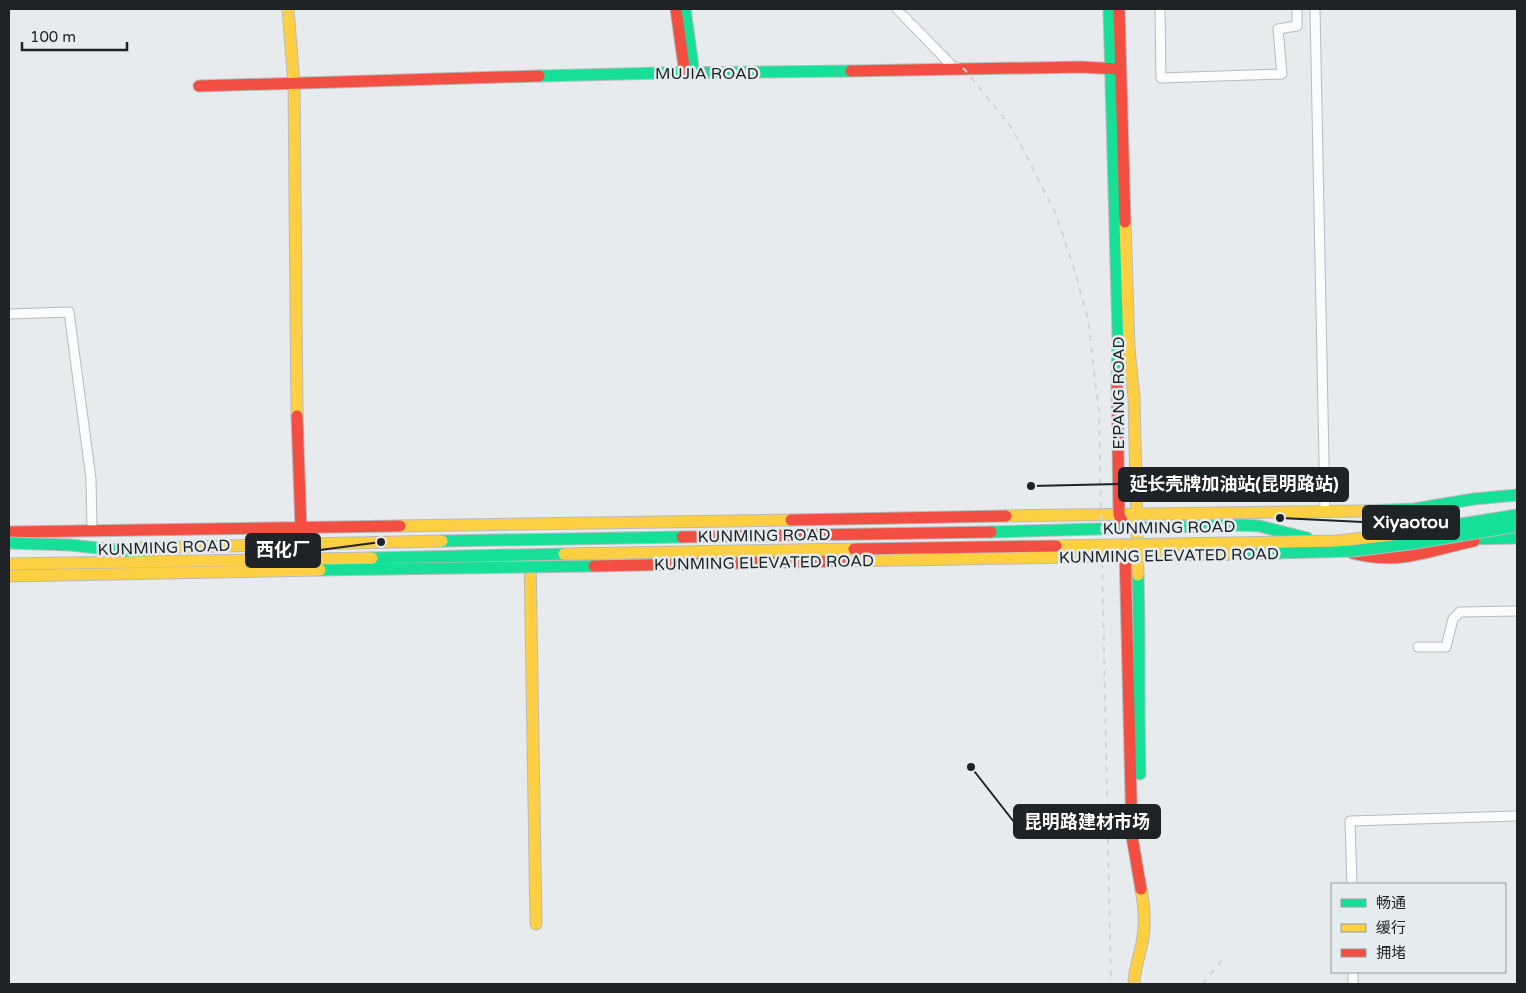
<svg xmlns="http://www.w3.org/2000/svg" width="1526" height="993" font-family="'Varela Round','Noto Sans SC',sans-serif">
	<rect width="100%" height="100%" fill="#e7ebed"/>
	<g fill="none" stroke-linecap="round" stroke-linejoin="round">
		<g stroke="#b8bbbc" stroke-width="11">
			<path id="street" d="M897 9 956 70
				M1160 9 1161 78 1282 74 1278 29 1297 26V9
				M1315 9 1325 511
				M9 314 69 312 91 479 92 531
				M1418 647H1446L1453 619 1460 612 1517 611
				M1352 884 1350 821 1517 816
				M1353 972V984"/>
		</g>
		<g stroke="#b8bbbc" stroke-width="13">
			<path id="fast" d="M685 9 694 74
				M1109 9 1118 334 1117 383
				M539 76 662 73 851 71
				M1364 511 1414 509 1474 499 1517 495
				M991 532 1241 525 1259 526 1307 538
				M1467 539 1517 538
				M442 541 682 537
				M1138 575C1140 642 1138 708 1140 774"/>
		</g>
		<g stroke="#b8bbbc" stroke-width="13">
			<path id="slow" d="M288 9 294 84 297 416
				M1125 222 1129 348 1134 398 1138 575
				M1006 516 1364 511
				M400 526 791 520
				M136 548 442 541
				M530 557 536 924
				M1134 984C1134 968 1141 953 1143 937 1146 920 1144 905 1141 889"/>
		</g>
		<g stroke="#b8bbbc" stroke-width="13">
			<path id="jam" d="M676 9 685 74
				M1119 9 1125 222
				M851 71 1081 67 1118 69
				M199 86 539 76
				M1117 383 1119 515 1122 521
				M297 416 301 529
				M791 520 1006 516
				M9 532 400 526
				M682 537 991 532
				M1125 548 1132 837 1141 889
				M1352 553C1400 566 1429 550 1474 541"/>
		</g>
		<use href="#street" stroke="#fbfcfc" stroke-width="9"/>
		<use href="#fast" stroke="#16e098" stroke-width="11"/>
		<use href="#slow" stroke="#ffcf43" stroke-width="11"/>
		<use href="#jam" stroke="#f24e42" stroke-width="11"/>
		<path stroke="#d3d5d5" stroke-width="2" stroke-dasharray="6 6" stroke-linecap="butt" d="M903 9 965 70 1012 128 1056 214 1075 272 1088 319 1099 413 1111 984
			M1203 984 1225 956"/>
		<g stroke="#b8bbbc" stroke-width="13" stroke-linecap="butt">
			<path id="fast-bridge" d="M1399 534 1517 515
				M9 543 70 545 151 554
				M1242 554 1353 551 1416 543 1517 526
				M372 558 564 554
				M320 570 594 566"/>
		</g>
		<g stroke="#b8bbbc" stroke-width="13" stroke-linecap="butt">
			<path id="slow-bridge" d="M1056 546 1337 541 1399 534
				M564 554 854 549
				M843 561 1242 554
				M9 564 372 558
				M9 576 320 570"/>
		</g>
		<g stroke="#b8bbbc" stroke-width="13" stroke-linecap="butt">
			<path id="jam-bridge" d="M854 549 1056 546
				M594 566 843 561"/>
		</g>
		<use href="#fast-bridge" stroke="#16e098" stroke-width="11"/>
		<use href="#slow-bridge" stroke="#ffcf43" stroke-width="11"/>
		<use href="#jam-bridge" stroke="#f24e42" stroke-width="11"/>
	</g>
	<g text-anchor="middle" stroke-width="5" stroke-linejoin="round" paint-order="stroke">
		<g font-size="16" fill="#202325" stroke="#e4ecf0">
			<text x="707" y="79">MUJIA ROAD</text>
			<text transform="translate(1118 393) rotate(-90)" y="6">E'PANG ROAD</text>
			<text transform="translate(1169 527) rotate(-1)" y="6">KUNMING ROAD</text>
			<text transform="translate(764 535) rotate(-1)" y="6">KUNMING ROAD</text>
			<text transform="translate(164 547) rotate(-2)" y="6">KUNMING ROAD</text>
			<text transform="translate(1169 555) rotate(-1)" y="6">KUNMING ELEVATED ROAD</text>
			<text transform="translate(764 562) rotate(-1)" y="6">KUNMING ELEVATED ROAD</text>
		</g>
	</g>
	<path fill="none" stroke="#202325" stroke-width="2" d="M1031 486L1119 484M1280 518L1363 522M381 542L320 550M971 767L1014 822"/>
	<g fill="#202325" stroke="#e4ecf0" stroke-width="2">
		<circle cx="1031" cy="486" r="5"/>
		<circle cx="1280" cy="518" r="5"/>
		<circle cx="381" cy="542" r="5"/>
		<circle cx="971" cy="767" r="5"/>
	</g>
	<g fill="#202325" stroke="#202325" stroke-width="2">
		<rect x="1119" y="468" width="229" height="33" rx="5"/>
		<rect x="1363" y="506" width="96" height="33" rx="5"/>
		<rect x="246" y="534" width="74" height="33" rx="5"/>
		<rect x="1014" y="805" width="146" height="33" rx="5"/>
	</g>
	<g font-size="18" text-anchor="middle" font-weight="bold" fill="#fff">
		<text x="1234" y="490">延长壳牌加油站(昆明路站)</text>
		<text x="1411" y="528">Xiyaotou</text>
		<text x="283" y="556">西化厂</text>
		<text x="1087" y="828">昆明路建材市场</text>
	</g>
	<rect width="1526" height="993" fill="none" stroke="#202325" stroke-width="20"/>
	<rect x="1331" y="883" width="175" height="90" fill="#e4ecf0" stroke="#969c9f"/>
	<rect x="1341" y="899" width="25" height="8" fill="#16e098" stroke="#969c9f"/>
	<text x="1376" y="908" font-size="15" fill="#202325">畅通</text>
	<rect x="1341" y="924" width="25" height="8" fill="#ffcf43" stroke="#969c9f"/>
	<text x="1376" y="933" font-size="15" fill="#202325">缓行</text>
	<rect x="1341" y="949" width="25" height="8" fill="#f24e42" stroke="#969c9f"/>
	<text x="1376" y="958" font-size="15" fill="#202325">拥堵</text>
	<path d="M22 42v8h105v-8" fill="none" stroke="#202325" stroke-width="2.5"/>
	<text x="30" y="42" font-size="15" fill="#202325" stroke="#e4ecf0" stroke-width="4" paint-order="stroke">100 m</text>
</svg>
